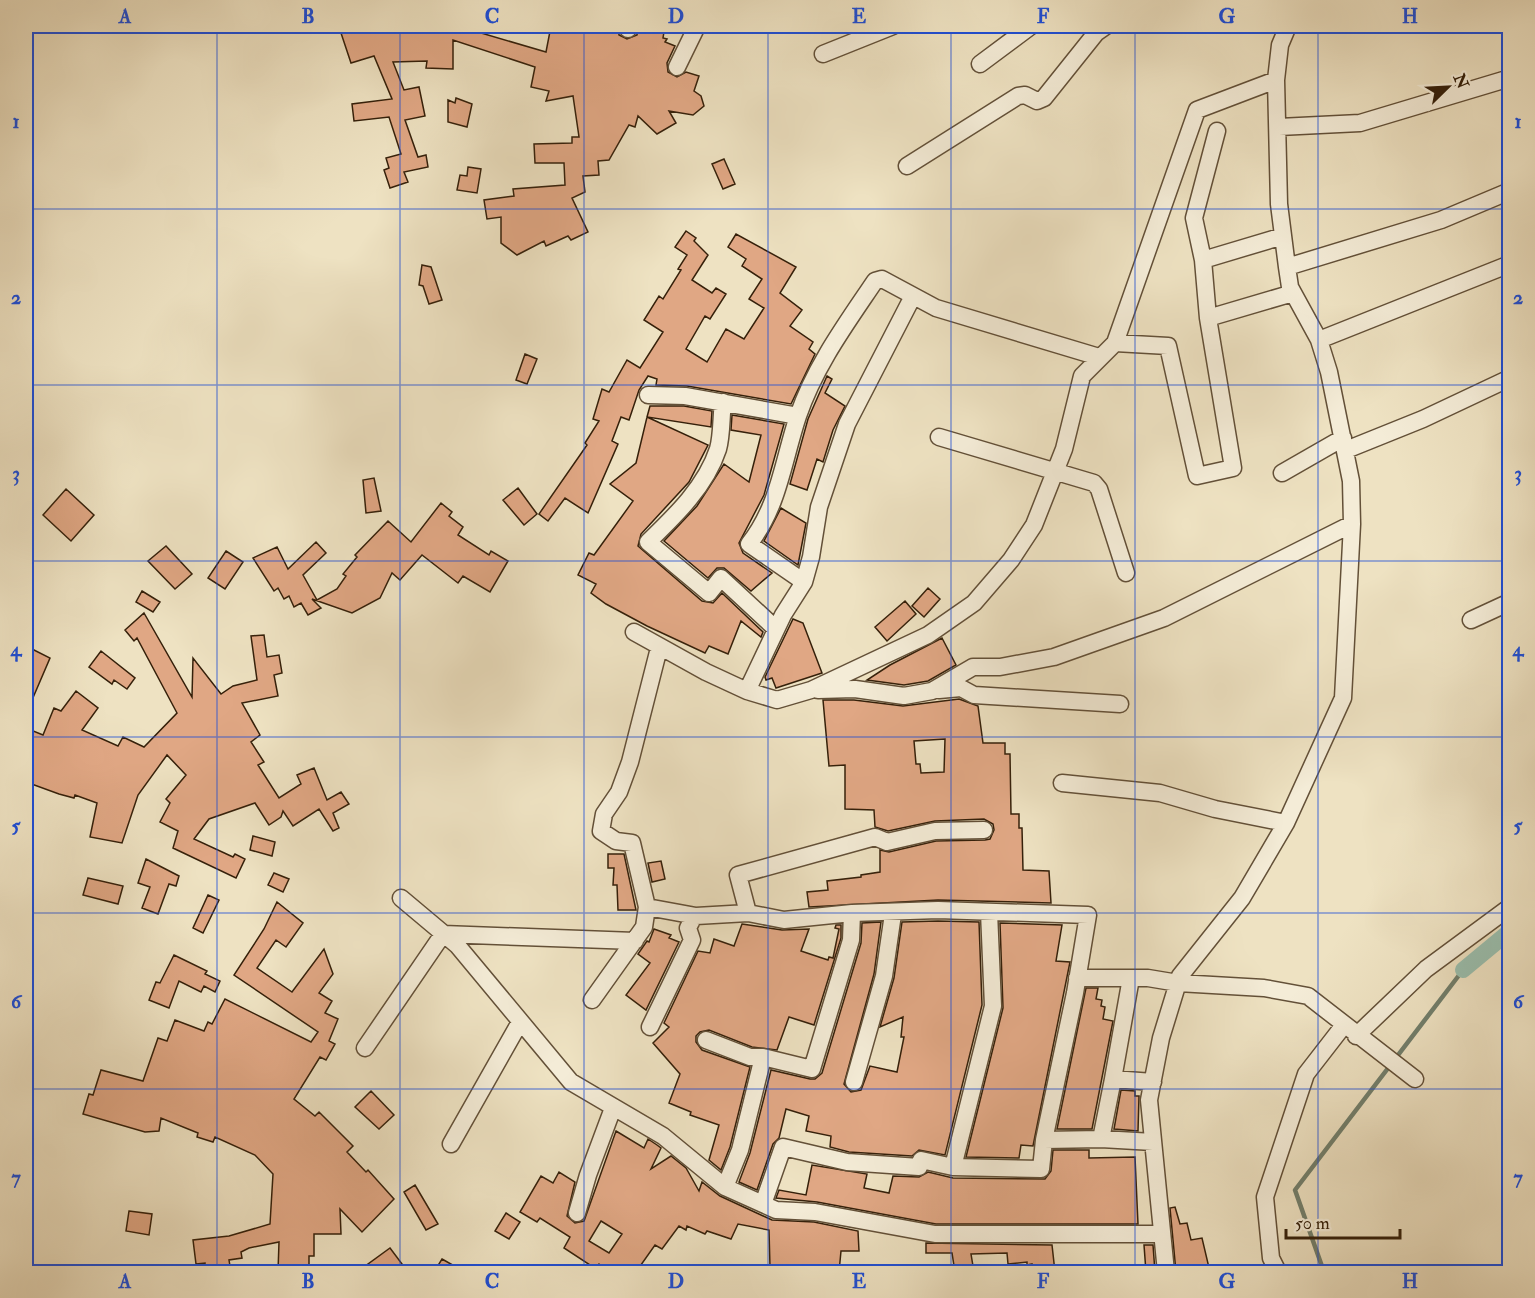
<svg xmlns="http://www.w3.org/2000/svg" width="1535" height="1298" font-family="'IM FELL Double Pica',serif">
	<rect width="100%" height="100%" fill="#eee2c2"/>
	<filter id="stains"><feTurbulence type="fractalNoise" baseFrequency=".00333" numOctaves="4"/><feColorMatrix values="0 0 0 0 .2 0 0 0 0 .09 0 0 0 0 .02 0 0 0 .5 -.17"/></filter>
	<radialGradient id="worn" r=".72"><stop offset=".6" stop-color="#630" stop-opacity="0"/><stop offset="1" stop-color="#630" stop-opacity=".3"/></radialGradient>
	<g fill="none" stroke-linecap="round" stroke-linejoin="round">
		<path stroke="#727f6c" stroke-width="4.5" d="M1324 1272 1295 1190 1463 970"/>
		<path stroke="#9abfae" stroke-width="16" d="M1463 970 1510 931"/>
	</g>
	<path fill="#e0a784" stroke="#35200a" stroke-width="1.5" fill-rule="evenodd" d="M353 26H444L471 30 546 52 551 26H618L619 35 627 39 637 35 638 26H665L663 38 667 39 665 42 675 46 667 63 668 72 677 77 686 72 699 76 694 91 701 96 704 106 693 115 669 111 676 123 657 134 638 116 635 127 629 125 609 160 598 161 599 175 583 176 585 192 572 198 588 232 571 240 568 236 546 246 544 241 517 255 501 243V217L487 219 484 200 514 196 513 189 565 185 564 163H535L534 144 572 143V137H579L573 96 546 101 549 91 531 87 535 67 453 40V69L426 68 427 61 393 62 404 90 419 87 425 116 405 120 418 157 426 155 428 167 404 172 408 182 390 188 384 170 389 168 386 158 401 154 389 117 354 121 352 104 392 99 374 56 351 63 340 30Z
		M456 98 472 104 467 127 448 122V100L455 103Z
		M724 159 735 184 723 189 712 164Z
		M468 167 481 169 477 193 457 190 460 175 467 176Z
		M686 231 696 238 694 241 708 255 692 280 712 293 716 288 726 294 710 319 705 316 686 349 707 362 726 329 744 339 764 308 749 299 762 279 742 266 746 259 728 247 736 234 796 267 780 293 802 310 790 326 813 342 809 349 815 354 791 404 687 386 656 385 657 379 648 376 639 390 629 420 621 417 612 441 618 444 588 513 565 498 548 521 539 514 587 445 585 443 599 421 593 419 602 389 609 392 627 360 640 368 663 332 644 320 659 296 663 299 681 270 678 269 687 255 675 247Z
		M422 265 431 267 442 300 429 304 423 286 419 285Z
		M525 354 537 359 527 384 516 380Z
		M827 376 832 379 825 393 845 406 833 430 823 462 817 459 807 490 790 484 808 419Z
		M650 406H684L712 411 711 427 647 417Z
		M732 415 784 424 764 495 739 543 743 553 772 573 751 591 724 568H717L708 578 664 541 697 506 724 464 749 482 761 435 731 430Z
		M647 417 708 445 689 482 641 534 638 546 702 601 713 603 722 593 763 632 761 637 741 621 728 654 709 646 705 653 647 626 606 604 591 593 596 584 578 575 589 553 594 555 633 501 610 484 636 463Z
		M374 478 381 511 366 513 363 480Z
		M518 488 537 514 524 525 503 500Z
		M66 489 94 515 71 541 43 515Z
		M441 503 452 512 449 516 463 527 458 535 489 555 491 551 508 561 490 592 463 576 458 583 422 555 400 580 392 573 380 598 352 613 312 599 321 608 308 615 301 603 294 607 289 596 284 599 278 588 274 591 253 558 277 547 288 569 316 542 326 553 303 575 317 600 337 589 346 576 343 574 357 557 355 555 388 521 411 542Z
		M781 508 806 523 798 565 764 541Z
		M166 546 192 574 175 589 148 561Z
		M226 551 243 562 225 589 208 578Z
		M928 588 940 599 924 617 912 606Z
		M142 591 160 602 153 612 136 602Z
		M905 601 916 614 887 641 875 627Z
		M144 613 192 697 193 658 221 694 233 686 257 680 251 636 264 635 267 657 279 655 282 673 274 675 278 696 242 703 260 735 251 742 264 762 258 765 279 798 301 784 297 775 314 768 327 800 341 792 349 804 333 813 339 828 333 831 319 809 293 826 283 811 281 817 269 825 255 803 209 819 194 839 233 857 235 854 245 859 236 878 173 848 178 831 160 822 170 803 166 799 186 775 167 755 138 795 122 843 90 837 97 803 75 795 74 798 59 794 26 782V728L43 735 54 708 61 711 76 691 98 708 82 730 118 746 123 737 144 747 177 713 137 638 134 641 125 630Z
		M793 619 803 623 822 673 776 688 772 678 766 680 765 677Z
		M942 638 956 665 928 681 904 685 867 680 890 665Z
		M32 649 50 658 26 714V665Z
		M101 651 135 678 127 689 114 680 112 684 89 667Z
		M959 699 978 706 983 743H1005V754H1010L1011 814H1019V828H1022L1023 870 1049 871 1051 903 938 900 809 907 807 892 828 890 827 881 861 877V875L880 872V850L889 852 936 841 985 840 990 839 994 830 993 824 984 819 935 821 888 831 875 827 874 810 845 809V765L829 766 823 700H854L903 706ZM945 739 944 772 921 773 920 764H916L914 741Z
		M253 836 275 842 272 856 250 850Z
		M608 854H624L636 910H618L617 885H613L614 868H608Z
		M146 859 179 876 176 886 169 884 158 914 142 908 150 887 138 883Z
		M661 861 665 879 652 882 648 863Z
		M274 873 289 879 283 892 268 885Z
		M88 878 123 886 118 904 83 895Z
		M208 895 219 900 203 933 193 928Z
		M277 902 303 923 286 947 276 940 257 968 292 992 324 949 333 974 319 993 332 1001 325 1013 338 1019 329 1041 335 1044 326 1060 320 1057 294 1099 315 1116 319 1112 353 1146 347 1152 366 1172 368 1170 394 1199 362 1232 340 1209 341 1234H314V1256H309V1272H278L279 1242 249 1248 241 1252 242 1258 229 1260 231 1272H205V1263L196 1264 193 1240 229 1236 270 1224 273 1174 255 1155 215 1137 213 1142 197 1137 198 1133 161 1118 159 1131 145 1132 83 1114 89 1094 93 1095 101 1070 143 1081 158 1038 167 1041 175 1020 204 1031 208 1022 212 1024 225 999 311 1042 318 1032 234 975 264 929Z
		M938 921 979 922 982 1005 945 1155 919 1150 912 1156 849 1152 830 1147 831 1136 806 1131 809 1116 786 1109 779 1138 773 1144 757 1190 739 1182 750 1153 771 1070 810 1079H815L822 1073 861 943 862 923 881 922 874 974 844 1084 851 1092 861 1090 870 1066 897 1072 904 1037H901L903 1017 880 1027 894 978 902 922Z
		M1000 923 1062 925 1056 961 1070 962 1033 1146 1021 1145 1019 1158 966 1157 1003 1008Z
		M742 924 782 930 809 929 801 951 828 960 829 957 833 958 839 929 835 928 836 925H841V938L814 1025 789 1017 777 1050 752 1047 709 1030 700 1032 696 1036V1042L702 1050 750 1067 730 1147 721 1170 709 1160 719 1125 690 1115 691 1112 669 1103 680 1074 653 1043 669 1027 664 1023 698 951 710 953 714 939 734 946Z
		M654 929 671 935 669 938 679 942 646 1010 626 995 650 963 638 954 647 941 649 942Z
		M174 955 207 971 205 974 220 981 215 992 204 986 201 992 179 981 169 1008 149 1000 156 982 160 983Z
		M1086 988H1098L1096 999 1102 1000 1101 1006 1105 1007 1103 1019 1113 1021 1092 1129H1057Z
		M1121 1090 1135 1091V1096H1139L1138 1131 1114 1129Z
		M371 1091 394 1115 379 1129 355 1107Z
		M616 1131 644 1148 648 1139 657 1145 661 1148 651 1169 671 1156 686 1168 699 1191 702 1182 720 1196 772 1220 814 1222 858 1231 859 1251H841L839 1272H793L792 1267H770L769 1230 738 1224 731 1239 707 1231 705 1234 687 1226 686 1230 679 1226 662 1249 655 1245 636 1272H629L622 1267 618 1272H610L599 1264 596 1269 564 1248 570 1237 540 1218 537 1222 520 1212 541 1176 553 1183 559 1172 575 1182 567 1216 575 1223 584 1221ZM601 1221 622 1234 609 1253 589 1241Z
		M1053 1150H1089V1158L1135 1157 1138 1224H936L817 1202 776 1198 779 1190 806 1195 812 1165 867 1174 864 1188 889 1193 893 1176 919 1177 928 1172 953 1178 1045 1179 1051 1171Z
		M415 1185 438 1224 426 1230 404 1192Z
		M1175 1207 1180 1224 1187 1223 1191 1240 1202 1238 1210 1272H1176L1170 1208Z
		M129 1211 152 1214 149 1235 126 1231Z
		M506 1213 520 1222 509 1239 495 1231Z
		M926 1243 1052 1245 1055 1272H1033L1032 1264 1027 1265V1262L1008 1264 1007 1253 971 1254 974 1272H955L952 1253H926Z
		M1144 1245H1153L1155 1272H1146Z
		M390 1248 408 1272H357Z
		M442 1259 465 1272H434Z"/>
	<g fill="none" stroke-linecap="round" stroke-linejoin="round">
		<g stroke="#635038" stroke-width="19">
			<path id="minor" d="M628 26V29
				M823 54 893 26
				M980 64 1031 26
				M677 67 697 26
				M1279 127 1360 123 1510 78
				M907 166 1018 96 1025 95 1037 101 1044 98 1096 33 1106 26
				M1203 260 1283 236
				M1287 267 1441 220 1510 191
				M1208 318 1203 260 1194 218 1217 131
				M1319 340 1510 264
				M1115 343 1168 346 1197 476 1233 468 1208 318 1293 293
				M648 395 685 396 798 416
				M723 402C721 417 722 435 718 449 706 486 676 515 648 542L709 593 721 578 776 629
				M939 437 1094 483 1099 489 1126 573
				M1346 450 1423 419 1510 378
				M1282 473 1343 438
				M804 582 749 544C779 506 783 461 798 416 815 366 846 324 875 281L882 279 936 308 1099 357
				M1471 620 1510 602
				M634 632 706 672 747 691 777 700 811 690 928 635 974 603 1011 560 1034 525 1064 449 1082 376 1115 343 1197 110 1276 80
				M818 690 855 689 904 696 932 691 973 667H1000L1054 657 1164 618 1352 524
				M939 690 961 688 974 695 1120 704
				M747 691 783 615 804 582 811 557 819 507 847 424 912 298
				M1062 783 1160 793 1215 809 1286 823
				M401 898 457 945 571 1082 663 1136 725 1187 776 1210 815 1212 935 1234H1160
				M647 907 696 916 748 913 784 920 852 913 938 910 1088 915 1075 993 1044 1140 1041 1169 953 1167 993 1006 989 912
				M748 913 738 875 875 837 887 842 935 831 984 830
				M1077 978H1148L1178 983 1264 988 1308 996 1415 1079
				M1131 978 1113 1079 1153 1082
				M592 1000 644 927 647 907 632 843 616 841 601 831 604 814 619 792 630 762 659 648
				M650 1027 692 940 688 928 694 916
				M1356 1036 1426 969 1510 907
				M706 1040 750 1057H763L812 1069 851 940 852 913
				M365 1048 443 934 635 941
				M1113 1079 1101 1139 1153 1142
				M854 1082 884 976 893 914
				M1044 1140 1101 1139
				M451 1144 520 1022
				M725 1187 740 1150 763 1057
				M763 1204 783 1147 847 1162 919 1167 921 1160 953 1167
				M577 1213 588 1175 613 1108
				M1166 1272 1149 1100 1161 1038 1180 976 1242 898 1286 823 1343 698 1352 524 1351 481 1329 372 1319 340 1290 287 1287 267 1279 204 1276 80 1280 45 1288 26
				M1278 1272 1271 1258 1265 1197 1306 1074 1344 1025"/>
		</g>
		<use href="#minor" stroke="#f4ecd7" stroke-width="16"/>
	</g>
	<path fill="none" stroke="#1d4ed8" stroke-width="1.5" stroke-opacity="0.55" d="M217 26V1272M400 26V1272M584 26V1272M768 26V1272M951 26V1272M1135 26V1272M1318 26V1272M26 209H1510M26 385H1510M26 561H1510M26 737H1510M26 913H1510M26 1089H1510"/>
	<rect width="1535" height="1298" fill="none" stroke="#eee2c2" stroke-width="66"/>
	<g transform="translate(1448 87) rotate(66)" stroke="#f4ecd7" stroke-width="4.5" paint-order="stroke">
	<path d="M0-4.5L10 22L0 15L-10 22Z" fill="#35200a"/>
	<text y="-9" font-size="16" font-weight="bold" text-anchor="middle" fill="#35200a">N</text>
	</g>
	<path d="M1286 1229v9h114v-9" fill="none" stroke="#35200a" stroke-width="3"/>
	<text x="1295" y="1229" font-size="18" fill="#35200a" stroke="#f4ecd7" stroke-width="4.5" paint-order="stroke">50 m</text>
	<rect x="33" y="33" width="1469" height="1232" fill="none" stroke="#1d4ed8" stroke-width="2"/>
	<g font-size="20" text-anchor="middle" font-weight="bold" fill="#1d4ed8">
		<text x="125" y="23">A</text>
		<text x="308" y="23">B</text>
		<text x="492" y="23">C</text>
		<text x="676" y="23">D</text>
		<text x="859" y="23">E</text>
		<text x="1043" y="23">F</text>
		<text x="1227" y="23">G</text>
		<text x="1410" y="23">H</text>
		<text x="16" y="128">1</text>
		<text x="1518" y="128">1</text>
		<text x="16" y="304">2</text>
		<text x="1518" y="304">2</text>
		<text x="16" y="480">3</text>
		<text x="1518" y="480">3</text>
		<text x="16" y="656">4</text>
		<text x="1518" y="656">4</text>
		<text x="16" y="832">5</text>
		<text x="1518" y="832">5</text>
		<text x="16" y="1008">6</text>
		<text x="1518" y="1008">6</text>
		<text x="16" y="1184">7</text>
		<text x="1518" y="1184">7</text>
		<text x="125" y="1288">A</text>
		<text x="308" y="1288">B</text>
		<text x="492" y="1288">C</text>
		<text x="676" y="1288">D</text>
		<text x="859" y="1288">E</text>
		<text x="1043" y="1288">F</text>
		<text x="1227" y="1288">G</text>
		<text x="1410" y="1288">H</text>
	</g>
	<rect width="100%" height="100%" filter="url(#stains)"/>
	<rect width="100%" height="100%" fill="url(#worn)"/>
</svg>
